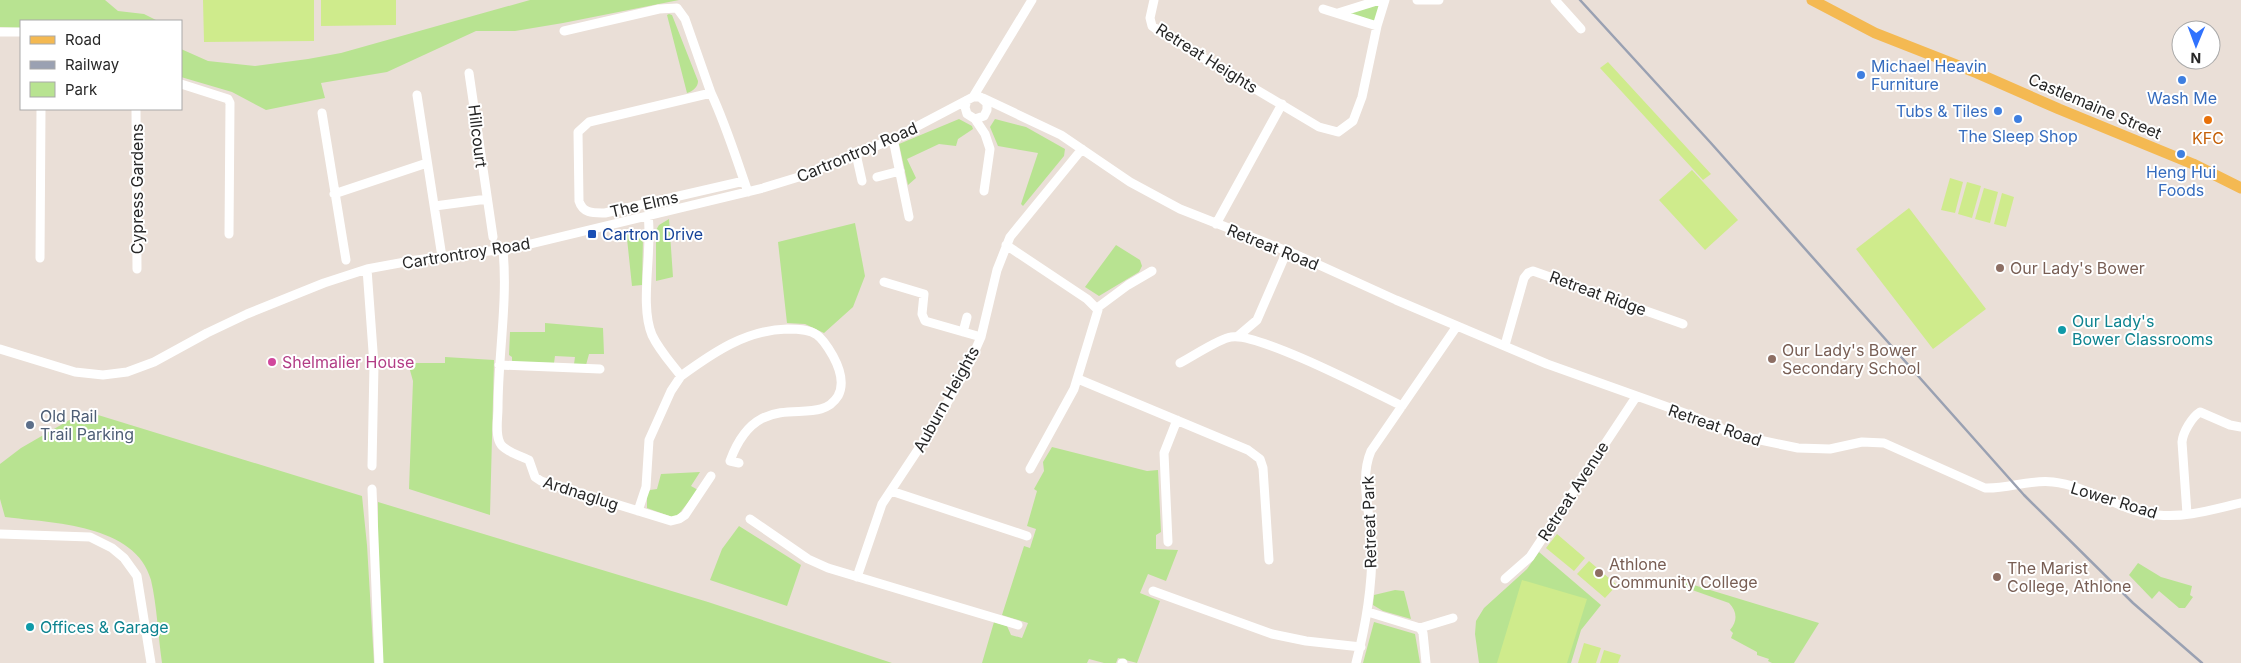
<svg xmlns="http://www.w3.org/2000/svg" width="2241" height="663" font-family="Inter,sans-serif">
	<rect width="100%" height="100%" fill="#eadfd7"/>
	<path fill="#b8e391" d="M0 0H105L118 11 144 14 158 21H21V28L0 27Z
		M530 0H679L563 23 515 31H476L387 72 321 83 325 98 266 110 232 92 181 77V49L208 61 255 66 308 59 341 53Z
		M1380 0 1377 26 1337 13Z
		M669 14 672 15 698 81C698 87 693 91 687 93L667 15Z
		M959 119 972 126 973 129 958 139 956 146 939 144 907 159 916 178 908 185 899 144Z
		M995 119 1026 127 1065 149 1064 156 1023 206 1021 204 1038 153 998 146 990 127Z
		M669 219 673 277 656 281V230L659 225Z
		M855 223 865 276 853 307 824 333 805 324 787 323 778 242Z
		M626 229 638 230 643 237 642 285 632 286Z
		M1116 245 1140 260 1142 266 1139 272 1099 296 1085 287Z
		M545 323 603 328 604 354H589L586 365 574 364 575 357 555 356 554 363 512 362V357L509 355 510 332H545Z
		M445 357 494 360 490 515 409 489 413 381 408 363H445Z
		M85 411 362 496 367 545 374 663H162C158 636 157 606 151 580 136 524 51 523 5 517L0 499V464L21 448Z
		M1052 447 1147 471 1158 470 1161 532 1156 535V549L1178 550 1166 581 1148 574 1140 593 1160 601 1137 663 1118 658 1116 663H1104L1089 659 1087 663H982L994 622 1007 626 1011 635 1022 638 1028 623 1002 615 1024 546 1030 548 1036 529 1027 526 1037 491 1034 489 1044 471 1043 462Z
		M700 472 691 486 698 490 678 515 672 517 647 508V494L650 490 657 489 661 474Z
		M378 502 708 602 892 663H383L378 574Z
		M739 526 801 565 787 606 710 580 722 549Z
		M1539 552 1601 605 1581 630 1571 663H1479L1475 634 1476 621 1484 608 1527 569Z
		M2138 563 2161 577 2192 586 2190 595 2193 597 2185 608H2179L2159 591 2152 599 2129 575Z
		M1674 579 1819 623 1794 663H1772L1768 661 1769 659 1757 655V652L1731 638 1733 633 1730 630C1738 621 1737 611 1729 603L1678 585Z
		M1395 590 1404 591 1411 619 1383 611 1373 605 1374 595Z
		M1374 622 1415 634 1420 663H1363Z"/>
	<path fill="#cfeb8c" d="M203 0H314V41L204 42Z
		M321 0H396V25L321 26Z
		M1608 62 1711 174 1703 180 1600 68Z
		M1692 170 1738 220 1705 250 1659 200Z
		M1950 178 1963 182 1955 213 1941 210Z
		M1967 182 1981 186 1972 218 1958 214Z
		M1984 188 1998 192 1990 223 1975 219Z
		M2002 193 2014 197 2006 227 1994 224Z
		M1909 208 1986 309 1933 349 1856 249Z
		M1557 534 1585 558 1574 571 1546 548Z
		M1589 561 1617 585 1605 598 1577 574Z
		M1522 580 1587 599 1567 663H1497Z
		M1584 643 1601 648 1596 663H1578Z
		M1604 650 1621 655 1618 663H1600Z"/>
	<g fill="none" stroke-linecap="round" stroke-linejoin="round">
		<path stroke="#fff" stroke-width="9" d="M1154 0 1150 18 1152 26 1163 34 1319 127 1338 132 1353 121 1362 97 1377 26 1385 0
			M1417 0H1439
			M1555 0 1581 29
			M1323 9 1377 26
			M1338 13 1380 0
			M564 31 659 9 677 8 685 19 711 93
			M0 32H21
			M469 73 493 237
			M181 84 228 99 230 103 229 234
			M417 95 442 257
			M973 97 1032 0
			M983 98 1061 135 1130 182 1180 209 1297 255 1396 300 1547 364 1690 415 1736 435 1798 448 1830 449 1862 442 1884 443 1985 488C2008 489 2030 479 2053 482 2089 486 2121 512 2158 515 2186 518 2214 509 2241 503
			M136 109 137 269
			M322 113 346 260
			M975 119 985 134 990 149 984 191
			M893 139 909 217
			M856 154 862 181
			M877 177 900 171
			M744 181 605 213C594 213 583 214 579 201L578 132 589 122 711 93C726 125 736 158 748 192
			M334 194 427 163
			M435 206 487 199
			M648 215C653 251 639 304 652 335 659 350 671 363 681 376 714 352 746 330 787 329 796 329 809 329 817 335 823 339 829 349 833 356 839 367 845 383 838 396 816 432 759 381 730 461L739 463
			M1216 224 1282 104
			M1006 245 1087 299 1098 310 1074 389 1030 469
			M503 250C508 302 498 356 498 408 498 418 495 434 500 443 504 451 521 456 529 460L535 477 541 481 671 521 679 519 685 515 711 476
			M40 258 41 109
			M367 269 374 365 372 466
			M884 282 924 294 922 314 925 321 981 337
			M1097 308 1128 285 1152 271
			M963 332 967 317
			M1237 337 1257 320 1287 251
			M1505 345 1524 278 1528 273 1533 271 1683 324
			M0 349 75 372 103 375 127 372 154 362 207 333 247 314 324 283 367 269 416 260 514 248 763 188 802 176 893 139 973 97H980L987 103V110L984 116 975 119 967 114 965 107 967 100
			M1180 363C1192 357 1220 338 1231 337 1258 332 1373 392 1402 406
			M499 365 600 369
			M1078 379 1248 450 1260 459 1263 468 1269 560
			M372 489 379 663
			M891 491 1027 536
			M638 511 646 487 649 440 671 391 681 376
			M2187 514 2182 442C2183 432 2192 417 2200 412L2230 425 2241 427
			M750 519 808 559 828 568 1018 625
			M0 534 90 537 112 548 124 558 137 576 151 663
			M1168 542 1164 453 1177 420
			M857 577 882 504 937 421 970 362 981 337 997 270 1010 237 1082 149
			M1505 579 1530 557 1636 397
			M1153 591 1272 634 1306 641 1361 647
			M1368 612 1420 628 1423 633 1426 663
			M1420 628 1453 618
			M1122 663H1123
			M1356 663C1366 625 1372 589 1372 549 1372 518 1358 481 1371 451L1457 326"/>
		<path stroke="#f4b952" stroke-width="11" d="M1812 0 1875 33 1977 73 2059 109 2193 164 2241 188"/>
		<path stroke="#9aa1b2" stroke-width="2.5" d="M1580 0 1710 142 2024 495 2133 603 2202 663"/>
	</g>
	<g fill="#3f7fe0" stroke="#fff" stroke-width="2">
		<circle cx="1861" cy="75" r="5"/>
		<circle cx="2182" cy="80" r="5"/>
		<circle cx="1998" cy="111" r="5"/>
		<circle cx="2018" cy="119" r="5"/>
		<circle cx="2181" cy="154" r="5"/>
	</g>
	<circle fill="#e8710a" stroke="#fff" stroke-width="2" cx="2208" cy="120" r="5"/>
	<rect fill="#1a4fb4" stroke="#fff" stroke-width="2" x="587" y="229" width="10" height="10" rx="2.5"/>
	<g fill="#8d6e63" stroke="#fff" stroke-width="2">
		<circle cx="2000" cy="268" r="5"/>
		<circle cx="1772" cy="359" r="5"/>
		<circle cx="1599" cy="573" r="5"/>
		<circle cx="1997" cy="577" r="5"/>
	</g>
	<g fill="#0f9aa8" stroke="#fff" stroke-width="2">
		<circle cx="2062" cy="330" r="5"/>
		<circle cx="30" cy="627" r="5"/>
	</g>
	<circle fill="#d1479c" stroke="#fff" stroke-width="2" cx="272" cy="362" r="5"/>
	<circle fill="#5c6f8a" stroke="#fff" stroke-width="2" cx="30" cy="425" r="5"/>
	<g text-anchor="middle" stroke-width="4" stroke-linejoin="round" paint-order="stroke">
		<g font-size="16" fill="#272727" stroke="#fff">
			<text transform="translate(1207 58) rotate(32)" y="6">Retreat Heights</text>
			<text transform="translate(2095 106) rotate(23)" y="6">Castlemaine Street</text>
			<text transform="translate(478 136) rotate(83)" y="6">Hillcourt</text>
			<text transform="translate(857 152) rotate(-23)" y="6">Cartrontroy Road</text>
			<text transform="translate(137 189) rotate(-90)" y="6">Cypress Gardens</text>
			<text transform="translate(644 204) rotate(-13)" y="6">The Elms</text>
			<text transform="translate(1273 247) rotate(22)" y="6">Retreat Road</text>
			<text transform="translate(466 253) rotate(-9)" y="6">Cartrontroy Road</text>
			<text transform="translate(1598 293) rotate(20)" y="6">Retreat Ridge</text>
			<text transform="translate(946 399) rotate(-61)" y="6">Auburn Heights</text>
			<text transform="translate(1715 425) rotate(19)" y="6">Retreat Road</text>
			<text transform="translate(1573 491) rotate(-57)" y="6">Retreat Avenue</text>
			<text transform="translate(581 493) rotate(18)" y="6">Ardnaglug</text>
			<text transform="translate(2114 500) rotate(17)" y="6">Lower Road</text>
			<text transform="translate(1369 522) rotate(-92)" y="6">Retreat Park</text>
		</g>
		<g font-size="16" fill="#366cbe" stroke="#fff">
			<text x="1871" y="72" text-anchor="start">Michael Heavin<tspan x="1871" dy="18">Furniture</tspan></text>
			<text x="2182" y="104">Wash Me</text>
			<text x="1988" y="117" text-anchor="end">Tubs &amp; Tiles</text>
			<text x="2018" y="142">The Sleep Shop</text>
			<text x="2181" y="178">Heng Hui<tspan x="2181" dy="18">Foods</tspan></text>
		</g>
		<g font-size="16" fill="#c56008" stroke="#fff">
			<text x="2208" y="144">KFC</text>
		</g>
		<g font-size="16" fill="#164399" stroke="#fff" text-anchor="start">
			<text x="602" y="240">Cartron Drive</text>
		</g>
		<g font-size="16" fill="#785e54" stroke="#fff" text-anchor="start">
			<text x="2010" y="274">Our Lady's Bower</text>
			<text x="1782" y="356">Our Lady's Bower<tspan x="1782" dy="18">Secondary School</tspan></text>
			<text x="1609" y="570">Athlone<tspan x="1609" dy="18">Community College</tspan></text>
			<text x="2007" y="574">The Marist<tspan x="2007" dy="18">College, Athlone</tspan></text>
		</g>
		<g font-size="16" fill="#0d838f" stroke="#fff" text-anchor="start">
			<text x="2072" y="327">Our Lady's<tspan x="2072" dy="18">Bower Classrooms</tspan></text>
			<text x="40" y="633">Offices &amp; Garage</text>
		</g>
		<g font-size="16" fill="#b23c85" stroke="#fff" text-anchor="start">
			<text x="282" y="368">Shelmalier House</text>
		</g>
		<g font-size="16" fill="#4e5e75" stroke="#fff" text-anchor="start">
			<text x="40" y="422">Old Rail<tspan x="40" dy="18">Trail Parking</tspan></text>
		</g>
	</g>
	<rect x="20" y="20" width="162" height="90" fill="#ffffff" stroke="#a9a9a9"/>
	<rect x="30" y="36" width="25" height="8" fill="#f4b952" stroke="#a9a9a9"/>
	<text x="65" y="45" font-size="15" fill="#272727">Road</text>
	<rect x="30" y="61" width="25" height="8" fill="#9aa1b2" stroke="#a9a9a9"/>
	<text x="65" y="70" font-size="15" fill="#272727">Railway</text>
	<rect x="30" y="82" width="25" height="15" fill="#b8e391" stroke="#a9a9a9"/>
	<text x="65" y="95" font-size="15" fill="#272727">Park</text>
	<g transform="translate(2196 45) rotate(181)"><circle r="24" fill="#ffffff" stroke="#a9a9a9"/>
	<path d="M0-4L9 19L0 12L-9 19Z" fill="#3072fe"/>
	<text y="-8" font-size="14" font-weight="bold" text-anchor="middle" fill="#272727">N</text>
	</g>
</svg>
